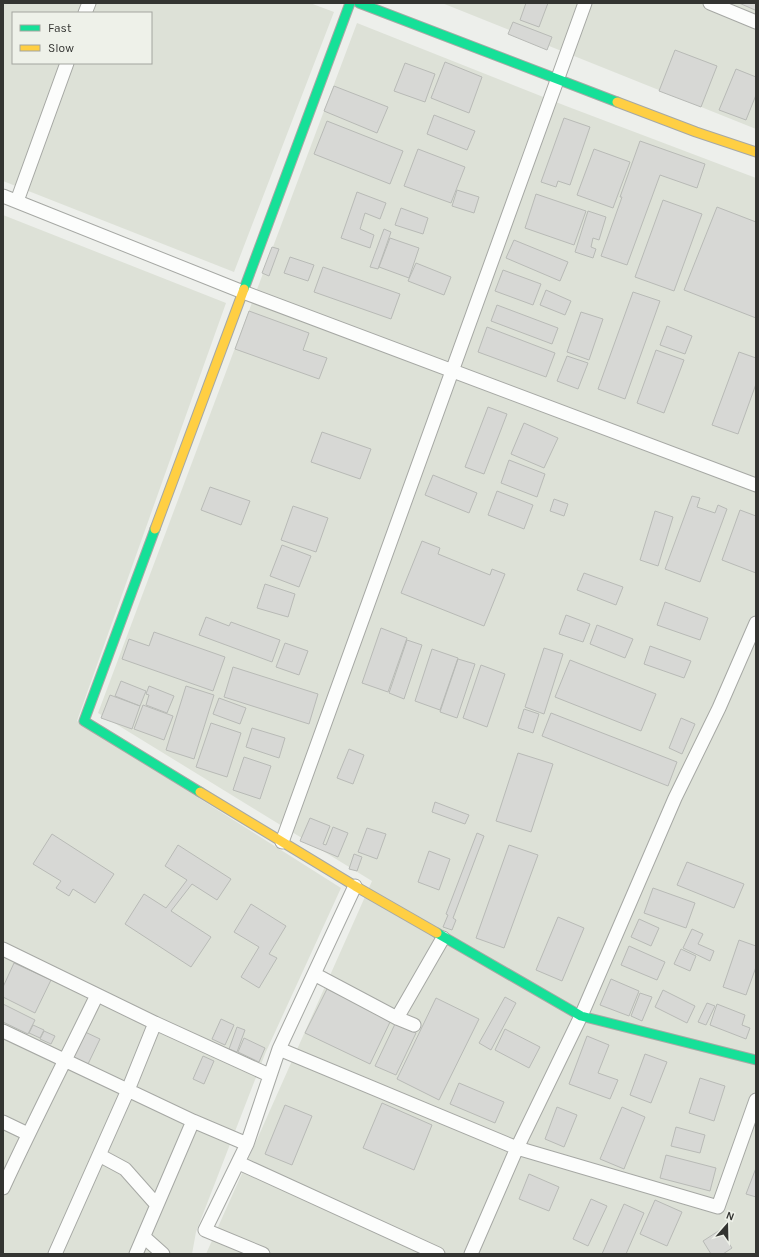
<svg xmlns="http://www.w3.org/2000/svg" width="759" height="1257" font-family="Karla,sans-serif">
	<rect width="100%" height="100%" fill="#edefeb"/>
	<path fill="#dde1d7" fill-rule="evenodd" d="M3 3H310L334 12 234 272 3 181ZM13 13H151V63H13Z
		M442 3H756V129Z
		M357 23 566 106 756 178V1254H206L372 881 98 713Z
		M3 215 226 303 77 721 341 888 265 1054 196 1232 192 1254H3Z"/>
	<path fill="#d7d8d5" stroke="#b8bab6" d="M526 3H548L539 27 520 20Z
		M739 3H756V8L755 10Z
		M513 22 552 37 547 50 508 34Z
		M675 50 717 66 701 107 659 91Z
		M445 62 482 77 469 113 431 98Z
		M405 63 435 74 425 102 394 91Z
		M736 69 756 77V95L746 120 719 110Z
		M334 86 388 107 377 133 324 111Z
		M434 115 475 131 467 150 427 134Z
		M564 118 590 127 570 185 558 181 556 187 541 182Z
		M327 121 403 151 390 184 314 154Z
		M640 141 705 164 697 188 660 175 627 265 601 256 622 197H620Z
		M418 149 465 167 451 203 404 186Z
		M594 149 630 162 613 208 577 195Z
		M457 190 479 197 474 213 452 206Z
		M357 192 386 203 380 219 365 213 360 229 374 235 370 248 341 238Z
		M536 194 586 211 574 245 525 228Z
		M663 200 702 214 674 291 635 277Z
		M717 207 756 222V318L684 290Z
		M401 208 428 218 423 234 395 225Z
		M588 211 606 217 599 240 593 238 591 247 596 249 593 258 575 252Z
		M384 229 391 232 378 269 370 267Z
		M390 238 419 248 409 278 379 267Z
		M514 240 568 262 560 281 506 258Z
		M272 247 279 249 269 276 262 273Z
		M290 257 314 265 308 281 284 273Z
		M416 263 451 277 444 295 408 281Z
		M323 267 400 294 391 319 314 292Z
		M503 270 541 284 533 305 495 291Z
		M546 290 571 301 565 315 540 305Z
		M633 292 660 301 625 399 598 389Z
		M497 305 558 328 552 344 491 321Z
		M249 311 309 333 303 350 327 358 319 379 235 349Z
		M581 312 603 319 589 360 567 352Z
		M667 326 692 336 685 354 660 345Z
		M487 327 555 353 546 377 478 352Z
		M656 350 684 360 664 413 637 403Z
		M739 352 756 358V384L738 434 712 425Z
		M567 356 588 363 578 389 557 381Z
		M488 407 507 414 484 474 465 467Z
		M524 423 558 438 544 468 511 454Z
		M322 432 371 449 360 479 311 462Z
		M509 460 545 474 537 497 501 483Z
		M433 475 477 493 469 513 425 495Z
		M210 487 250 501 241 525 201 510Z
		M497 491 533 505 524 529 488 515Z
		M692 496 700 498 697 507 715 513 718 505 727 509 700 582 665 569Z
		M554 499 568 504 564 516 550 511Z
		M293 506 328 518 316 552 281 540Z
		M740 510 756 516V573L722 560Z
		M655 511 673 517 658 566 640 560Z
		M422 541 440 548 438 554 490 575 492 569 505 574 484 626 401 593Z
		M282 545 311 556 299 587 270 576Z
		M584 573 623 587 616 605 577 590Z
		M265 584 295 594 288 617 257 608Z
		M665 602 708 618 700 640 657 625Z
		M566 615 590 624 583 642 559 634Z
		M206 617 229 626 231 622 280 640 272 662 199 635Z
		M597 625 633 639 625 658 590 644Z
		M381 628 407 638 388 692 362 683Z
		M154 632 225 657 213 691 122 659 129 639 149 646Z
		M407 640 422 645 404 699 389 693Z
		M285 643 308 651 299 675 276 667Z
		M650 646 691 661 684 678 644 664Z
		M544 648 563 654 544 714 525 707Z
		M432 649 458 658 440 710 415 701Z
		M458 659 475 664 457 718 440 712Z
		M570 660 656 694 641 731 555 697Z
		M481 665 505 674 487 727 463 718Z
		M233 667 318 694 309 724 224 697Z
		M121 681 146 691 140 706 115 696Z
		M149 686 174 696 167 713 146 705 149 695 146 694Z
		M186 686 214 695 194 759 166 750Z
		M110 695 140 706 132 729 101 718Z
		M219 698 246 708 240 724 213 714Z
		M143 705 173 716 164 740 134 729Z
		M524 709 539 714 533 733 518 728Z
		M551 713 677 762 668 786 542 736Z
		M681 718 695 724 682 754 669 748Z
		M211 723 241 733 227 777 196 767Z
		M252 728 285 738 279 758 246 747Z
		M349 749 364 755 353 784 337 778Z
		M518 753 553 764 531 832 496 821Z
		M244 757 271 766 260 799 233 790Z
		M435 802 469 815 465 824 432 812Z
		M310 818 330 826 323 844 326 845 333 827 348 833 338 857 300 841Z
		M367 828 386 834 377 859 358 852Z
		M477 833 484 836 453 918 456 920 452 930 443 927 448 915 446 914Z
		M52 834 114 874 95 903 73 889 69 896 56 888 61 881 33 864Z
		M178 845 231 879 217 900 192 884 171 911 211 937 191 967 125 924 144 894 166 908 187 880 165 866Z
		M509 845 538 855 504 948 476 938Z
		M429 851 450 859 439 890 418 882Z
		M354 854 362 857 357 871 349 869Z
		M687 862 744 884 734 908 677 885Z
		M653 888 695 903 686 928 644 913Z
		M251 904 286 926 269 954 277 958 259 988 241 977 259 947 234 932Z
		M558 917 584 928 562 981 536 970Z
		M639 919 659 928 651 946 631 937Z
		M692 929 703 934 698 944 714 951 710 961 683 948Z
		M739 940 756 946V967L746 995 723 987Z
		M629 946 665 962 657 980 621 965Z
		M681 949 696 956 690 971 674 964Z
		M14 963 51 980 35 1013 3 997V987Z
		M611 979 639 991 629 1016 600 1005Z
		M327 989 391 1020 370 1064 305 1033Z
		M663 990 695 1006 687 1023 655 1007Z
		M640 993 652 997 642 1021 631 1016Z
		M505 997 516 1003 491 1050 479 1043Z
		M436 998 479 1019 439 1100 397 1079Z
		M707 1003 715 1006 706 1025 698 1022Z
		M3 1004 35 1020 28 1034 3 1022Z
		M717 1004 745 1015 742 1025 750 1028 746 1039 710 1025Z
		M221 1019 234 1025 225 1045 212 1039Z
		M395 1024 416 1033 396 1075 375 1066Z
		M33 1025 44 1030 40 1038 29 1033Z
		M237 1027 245 1030 237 1052 229 1049Z
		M505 1029 540 1047 529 1068 495 1050Z
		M44 1031 55 1036 51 1044 40 1039Z
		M83 1031 100 1039 88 1064 71 1056Z
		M587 1036 609 1045 598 1073 618 1080 610 1099 569 1084Z
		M244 1038 265 1048 259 1062 238 1052Z
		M645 1054 667 1062 651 1103 630 1095Z
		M203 1056 214 1061 204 1084 193 1079Z
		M700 1078 725 1086 714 1121 689 1113Z
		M459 1083 504 1102 495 1123 450 1104Z
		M382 1103 432 1125 414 1170 363 1148Z
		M285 1105 312 1116 292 1165 265 1154Z
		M557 1107 577 1115 564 1147 545 1139Z
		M622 1107 645 1117 624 1169 600 1159Z
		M676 1127 705 1135 700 1153 671 1146Z
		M666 1155 716 1168 710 1191 660 1178Z
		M756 1168V1197L746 1194Z
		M529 1174 559 1187 549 1211 519 1199Z
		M591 1199 607 1206 588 1246 573 1239Z
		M655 1200 682 1212 667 1246 640 1234Z
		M624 1204 644 1213 626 1254H602Z
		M720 1230 732 1248 723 1254H711L703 1241Z"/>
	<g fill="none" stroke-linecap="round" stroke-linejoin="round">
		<g stroke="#a6a8a4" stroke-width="15">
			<path id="street" d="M710 3 756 22
				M85 13 89 3
				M3 196 243 292 756 485
				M17 201 67 63
				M282 842 585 3
				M3 949 155 1023 269 1075
				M314 974 397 1018 414 1025
				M397 1018 443 938
				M3 1031 193 1121 247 1144
				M279 1049 517 1148 718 1207 756 1100
				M3 1122 28 1134
				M99 1155 125 1169 156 1204
				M239 1163 438 1254
				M3 1188C33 1123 66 1059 97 995
				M144 1237 163 1254
				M55 1254 128 1090 155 1023
				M136 1254 193 1121
				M263 1254 205 1230 247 1144 279 1049 355 886
				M471 1254 517 1148 581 1016 675 798 719 708 756 623"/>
		</g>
		<g stroke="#a6a8a4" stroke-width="11">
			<path id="fast" d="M359 3 617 102
				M244 289 350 3
				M155 529 84 721 200 792
				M437 933 581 1016 756 1060"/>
		</g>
		<g stroke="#a6a8a4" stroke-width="11">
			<path id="slow" d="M617 102 696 132 756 152
				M155 529 244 289
				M200 792 355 886 437 933"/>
		</g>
		<use href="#street" stroke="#fcfdfc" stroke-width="13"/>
		<use href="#fast" stroke="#16e098" stroke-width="9"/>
		<use href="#slow" stroke="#ffcf43" stroke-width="9"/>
	</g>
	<rect width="759" height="1257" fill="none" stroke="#333431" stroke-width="8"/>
	<rect x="12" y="12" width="140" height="52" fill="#eef1e9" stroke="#a3a59f"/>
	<rect x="20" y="25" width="20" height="6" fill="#16e098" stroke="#a3a59f"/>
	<text x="48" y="32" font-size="12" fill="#333431">Fast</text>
	<rect x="20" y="45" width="20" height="6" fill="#ffcf43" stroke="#a3a59f"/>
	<text x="48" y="52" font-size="12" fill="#333431">Slow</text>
	<g transform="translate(727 1225) rotate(20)" stroke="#eef1e9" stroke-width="3" paint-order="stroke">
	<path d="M0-3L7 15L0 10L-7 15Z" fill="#333431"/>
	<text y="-6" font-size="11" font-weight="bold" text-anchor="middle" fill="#333431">N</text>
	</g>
</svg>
